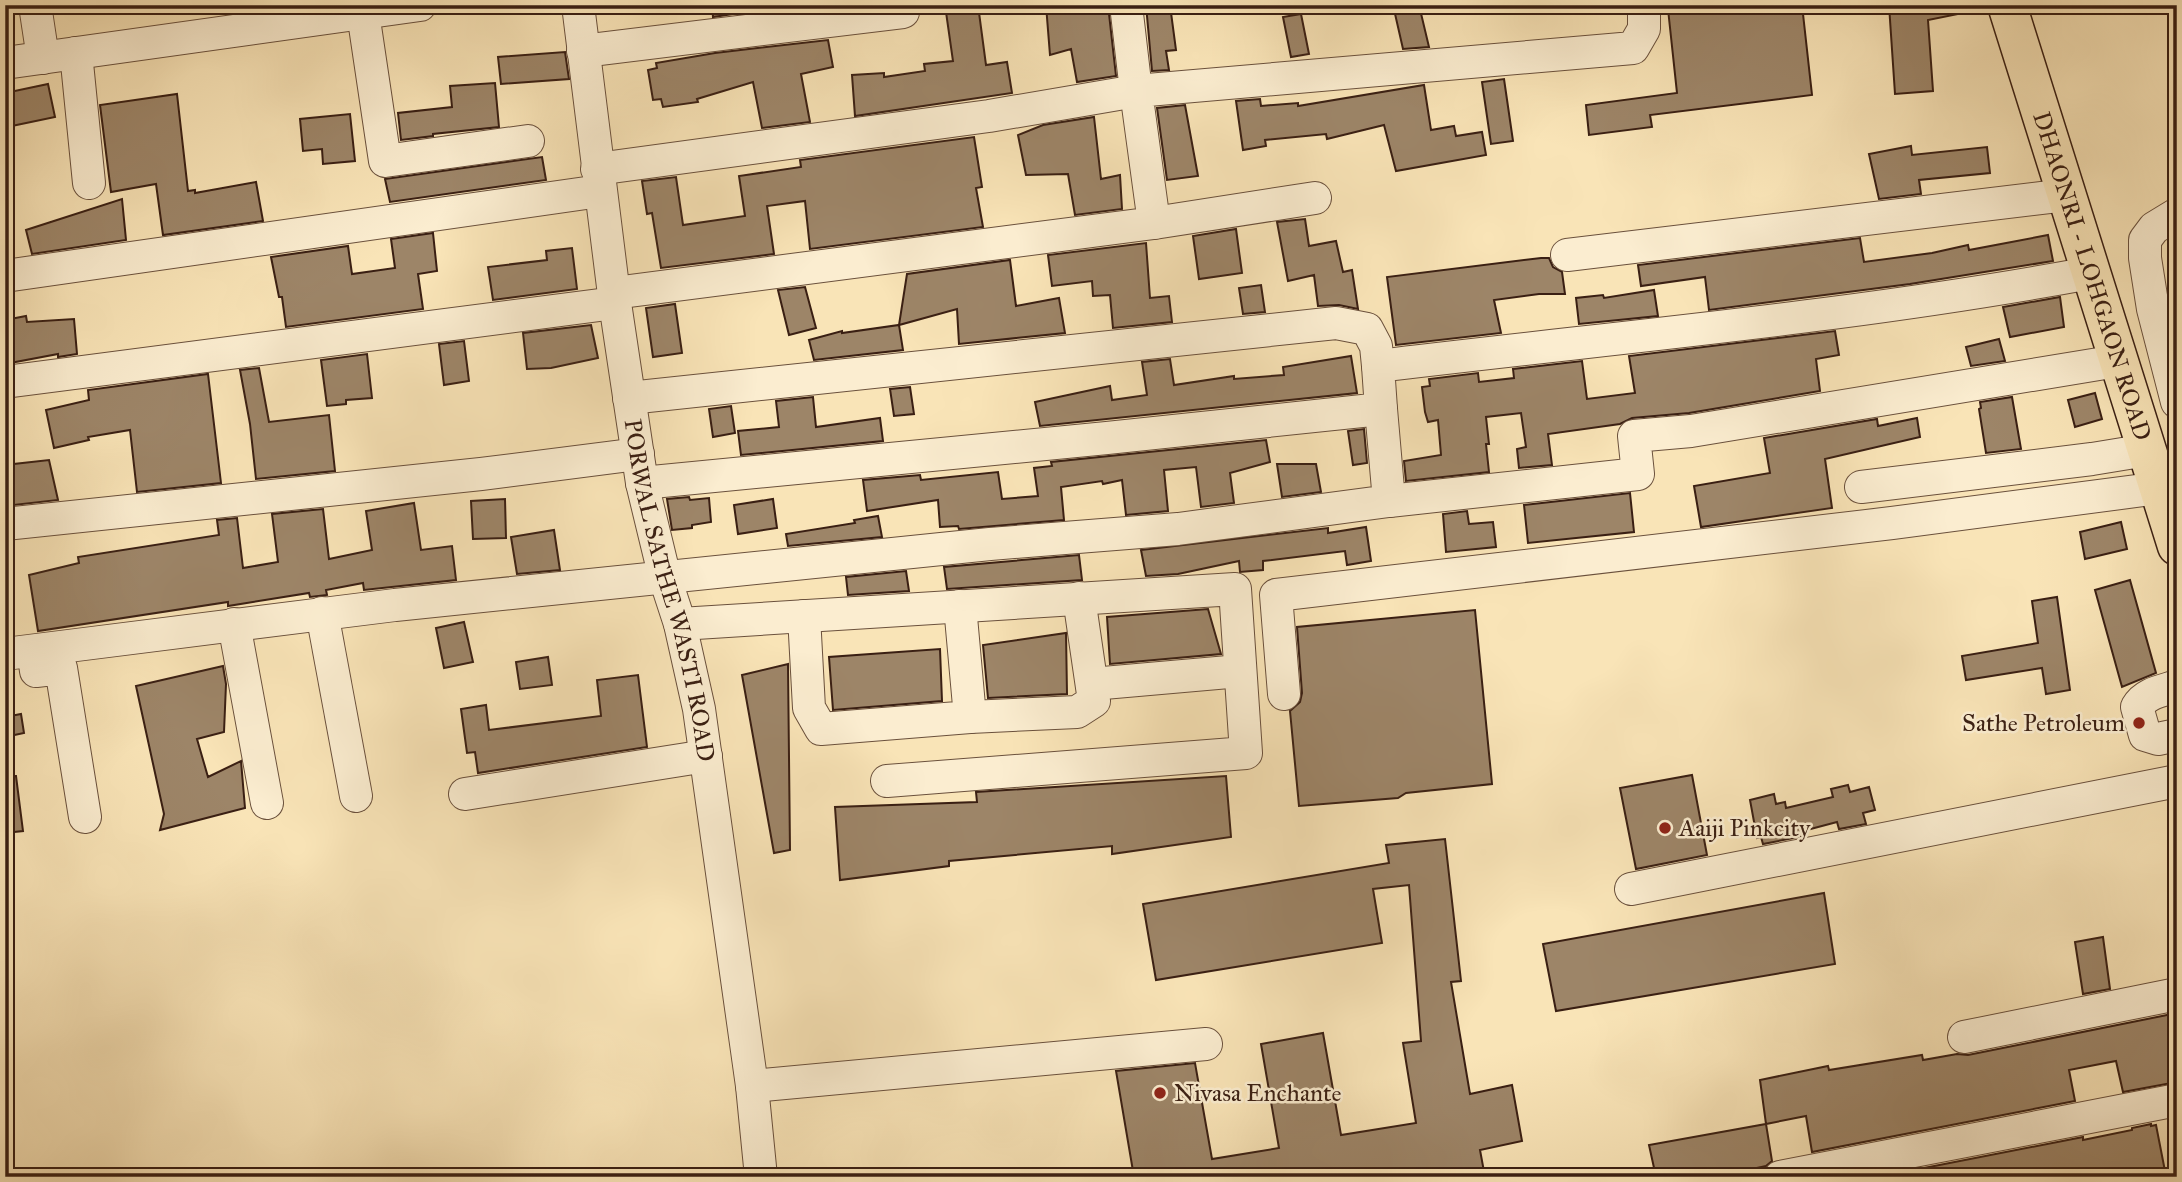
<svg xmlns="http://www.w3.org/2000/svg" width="2182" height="1182" font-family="'IM FELL Great Primer',serif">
	<rect width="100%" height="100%" fill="#f9e4b7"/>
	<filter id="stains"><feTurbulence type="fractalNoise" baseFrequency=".00286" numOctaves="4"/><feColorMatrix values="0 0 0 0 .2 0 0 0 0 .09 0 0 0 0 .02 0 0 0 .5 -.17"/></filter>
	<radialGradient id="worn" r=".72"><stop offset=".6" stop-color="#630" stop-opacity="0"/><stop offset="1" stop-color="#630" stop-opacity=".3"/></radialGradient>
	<path fill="#9d8568" stroke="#3a1f13" stroke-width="2" d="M712 5H740V13L713 17Z
		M945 5H978L986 65 1007 62 1012 93 855 116 852 75 884 73V77L925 71 924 64 953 61Z
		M1046 5H1108L1116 76 1077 82 1071 49 1050 55Z
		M1146 5H1170L1176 50 1166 51 1169 70 1152 71Z
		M1393 5H1419L1429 47 1403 49Z
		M1706 5H1802L1812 95 1650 115 1652 127 1589 135 1586 105 1677 93 1668 9Z
		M1889 5H1962L1963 13 1928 20 1933 91 1895 94Z
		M1301 14 1309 54 1291 57 1283 17Z
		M828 40 833 67 801 74 810 122 762 128 753 82 697 99 698 102 663 107 661 99 653 100 648 70 657 68 656 63 715 53Z
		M565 52 569 79 501 84 498 57Z
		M1504 79 1513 141 1491 144 1482 82Z
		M495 83 499 127 433 134V136L401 140 398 113 452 107 450 86Z
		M48 84 55 117 7 127 5 93Z
		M1424 85 1431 130 1454 126 1456 136 1482 132 1486 155 1396 171 1384 125 1327 139 1326 134 1265 140 1266 146 1243 150 1236 101 1260 99 1261 106 1298 103V106Z
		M177 94 188 191 195 190V193L256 182 263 221 163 235 156 184 111 192 100 105Z
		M1185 105 1198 176 1167 180 1157 108Z
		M350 114 355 161 323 164 322 149 303 151 300 119Z
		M1094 117 1101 179 1120 175 1122 209 1075 215 1068 174 1026 175 1018 135 1043 125Z
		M974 137 982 187 976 188 983 227 810 249 805 201 767 206 774 254 661 268 652 213 647 214 642 181 676 177 683 225 745 216 739 176 801 167 800 160Z
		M1911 146 1912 155 1987 147 1990 173 1919 180 1921 194 1879 199 1869 154Z
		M542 157 546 180 390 202 385 179Z
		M122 199 126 240 32 254 26 230Z
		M1305 219 1309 246 1336 241 1343 272 1352 270 1358 309 1339 305 1318 306 1314 275 1288 281 1277 222Z
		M1236 229 1242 273 1199 279 1193 236Z
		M433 233 437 271 418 274 423 309 286 327 282 297H279L271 257 348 246 352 274 395 268 391 239Z
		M2048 235 2053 261 1910 284 1709 310 1705 277 1641 286 1638 265 1860 238 1864 262 1932 253 1968 245 1969 250Z
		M1146 243 1150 298 1169 296 1172 322 1113 328 1110 295 1093 296 1092 281 1052 286 1048 255Z
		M572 248 577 289 493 300 488 267 547 260 546 251Z
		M1541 258H1549L1553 267 1562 272 1565 294H1539L1494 300 1501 333 1396 345 1387 277Z
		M1010 260 1016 306 1059 298 1065 333 959 344 957 309 899 325 907 274Z
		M1261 285 1265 312 1243 314 1239 288Z
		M805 287 816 328 789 335 778 290Z
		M1654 290 1658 316 1579 324 1576 298 1603 295 1604 298Z
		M2060 297 2064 327 2010 337 2003 307Z
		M675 304 682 353 653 357 646 308Z
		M26 316 27 322 74 319 77 354 58 357V354L10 363 5 336V320Z
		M591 325 598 358 551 368 527 369 523 333Z
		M899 325 903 350 814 360 809 340 842 331V333Z
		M1835 331 1839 355 1816 359 1820 391 1689 413 1632 418 1620 424 1548 434 1552 465 1519 468 1517 449 1526 447 1521 413 1486 417 1489 444H1486L1489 472 1406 481 1404 461 1441 455 1438 420 1428 422 1425 412 1422 387 1430 386 1429 379 1478 373 1479 382 1514 378 1513 369 1582 361 1587 399 1635 393 1629 356Z
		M1999 339 2005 361 1971 366 1966 347Z
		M464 341 469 381 444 385 439 344Z
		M367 354 372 398 346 400V404L327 406 321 360Z
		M1351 356 1357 393 1040 426 1035 402 1110 386 1112 400 1147 395 1142 362 1170 359 1174 385 1234 376V379L1284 375 1283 367Z
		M259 368 269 422 329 415 335 471 256 479 250 424 240 370Z
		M208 374 221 483 137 492 130 430 88 437 89 440 54 448 46 410 89 400 88 390Z
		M910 387 914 414 894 416 890 389Z
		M2095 393 2102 419 2075 427 2068 400Z
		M813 397 816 427 880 418 883 441 741 455 738 431 779 427 776 401Z
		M2012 397 2021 449 1986 453 1979 409 1981 408 1980 402Z
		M731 406 735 433 713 437 709 409Z
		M1917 418 1920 437 1825 459 1832 508 1701 527 1694 486 1770 473 1764 438 1877 419 1878 426Z
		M1364 429 1367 463 1353 465 1348 431Z
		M1266 440 1270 462 1230 473 1234 503 1201 507 1196 467 1164 470 1168 511 1126 515 1122 480 1103 484 1102 481 1061 487 1064 520 959 529 958 526 940 527 938 500 867 511 863 480 920 475 921 480 998 472 1002 499 1038 496 1034 468 1052 466 1051 462Z
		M49 460 58 500 5 506V465Z
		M1277 464H1316L1321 492 1282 497Z
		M1630 493 1634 532 1528 543 1524 505Z
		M689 497 690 500 709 498 711 522 692 525V528L672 530 667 499Z
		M505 499 506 538 473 539 471 501Z
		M773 499 777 528 738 534 734 505Z
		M414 503 421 550 452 546 456 580 364 590 363 583 326 590 327 595 310 597 309 593 228 606V602L38 631 29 575 79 563 78 557 219 535 217 520 237 518 243 568 278 562 272 514 323 509 329 559 372 550 366 511Z
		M1467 511 1469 524 1493 522 1496 547 1446 552 1443 514Z
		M878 516 882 537 788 546 786 534 855 523 854 520Z
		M2121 522 2127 549 2085 559 2080 532Z
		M1366 527 1371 561 1347 565 1345 551 1263 561V570L1240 572 1239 561 1178 574 1146 576 1141 550 1328 528V533Z
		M554 530 560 570 517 574 511 537Z
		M1079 555 1082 580 947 589 944 567Z
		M906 571 909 591 848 595 846 577Z
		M2130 580 2156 673 2122 687 2095 590Z
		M2057 597 2070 690 2046 694 2042 668 1966 680 1962 656 2038 643 2032 601Z
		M1208 609 1221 654 1110 664 1107 617Z
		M1475 610 1492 784 1406 793 1398 798 1299 806 1290 711 1300 702 1302 693 1297 627Z
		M464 622 473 662 444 668 436 628Z
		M1066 633 1067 694 988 698 983 645Z
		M940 649 942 701 833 710 829 657Z
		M548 657 552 685 520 689 516 662Z
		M788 664 790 850 774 853 742 675Z
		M223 666 226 684 224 732 197 739 208 777 241 761 245 808 160 830 164 814 136 686Z
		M638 675 647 747 478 773 475 752 467 753 461 709 486 705 489 730 601 716 597 680Z
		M21 714 24 733 5 737V717Z
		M1692 775 1707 855 1636 869 1620 788Z
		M5 776H16L23 831 5 833Z
		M1226 776 1231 837 1112 854V846L949 861V866L840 880 835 807 977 802 976 792Z
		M1848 785 1850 792 1869 787 1875 810 1863 813 1866 824 1839 829 1837 822 1803 831 1804 836 1763 844 1761 837 1757 838 1750 800 1774 794 1776 804 1785 802 1786 808 1833 797 1831 789Z
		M1445 839 1461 981 1451 982 1470 1094 1512 1085 1522 1141 1480 1150 1485 1177H1134L1116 1071 1195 1063 1212 1159 1279 1148 1261 1044 1323 1033 1341 1135 1416 1123 1403 1043 1421 1041 1409 885 1373 889 1382 943 1156 980 1143 904 1389 863 1386 845Z
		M1824 893 1835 964 1556 1011 1543 944Z
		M2103 937 2110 989 2083 994 2075 942Z
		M2177 1013V1082L2123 1092 2116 1061 2069 1070 2075 1101 1812 1152 1806 1116 1766 1124 1760 1080 1828 1066 1829 1070 1922 1055 1923 1060 1957 1054 1968 1055Z
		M1766 1124 1772 1161 1766 1166 1715 1177H1656L1649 1145Z
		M2151 1124V1126L2156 1125 2165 1171 2137 1177H1878L2083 1137V1140L2132 1130V1128Z"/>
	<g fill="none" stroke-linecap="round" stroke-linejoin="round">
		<g stroke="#6a503c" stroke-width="34">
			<g id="minor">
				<path d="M35 5 43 58"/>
				<path id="s1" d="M578 5 615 303 642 483 665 578 680 624 699 709 752 1086 761 1177"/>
				<path d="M363 13 385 161 528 141"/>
				<path d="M583 51 903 12"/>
				<path d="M76 53 89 183"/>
				<path d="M5 63 420 5"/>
				<path d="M597 169 989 116 1136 91 1126 5"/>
				<path d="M2177 214 2154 228 2145 240V258L2153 309 2177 402"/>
				<path d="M1154 223 1315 198"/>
				<path d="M1567 255 2066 195"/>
				<path d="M5 276 600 191"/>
				<path d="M614 293 1154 223 1136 91 1633 48 1644 29V5"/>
				<path d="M5 382 615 303"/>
				<path d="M629 398 1336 323 1367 329 1376 346 1378 366"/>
				<path d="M642 483 1107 438 1381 409 1378 366C1616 337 1854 317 2090 273"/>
				<path d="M1861 487 2092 459 2147 450"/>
				<path d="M1389 501 1638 474 1634 436 1691 431 2117 361"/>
				<path d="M5 524 481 474 638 454"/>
				<path d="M322 613 356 796"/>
				<path d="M804 616 809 708 821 729 970 717 960 606"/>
				<path d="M234 624 267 803"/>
				<path d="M680 624 1235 589 1246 753 887 781"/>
				<path d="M5 654 395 605 990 544 1178 529 1389 501 1381 409"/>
				<path d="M34 656 36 671 61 668 85 817"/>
				<path d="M1092 684 1240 671"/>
				<path d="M2177 686C2162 691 2145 693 2137 707L2145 735 2158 739 2177 735"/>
				<path d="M1284 694 1276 595 1892 523 2159 488"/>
				<path d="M970 717 1077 712 1094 701 1079 598"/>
				<path d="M465 794 706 756"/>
				<path d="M1631 889 2177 781"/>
				<path d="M1964 1037 2177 994"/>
				<path d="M752 1086 1206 1044"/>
				<path d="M1780 1177 2177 1100"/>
			</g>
		</g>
		<g stroke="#3a1f13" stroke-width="41">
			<g id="major">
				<path id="s2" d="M2007 5 2177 546"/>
			</g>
		</g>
		<use href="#minor" stroke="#fbedd0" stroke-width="32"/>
		<use href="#major" stroke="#f9e4b7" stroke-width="38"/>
	</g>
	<g fill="#8f2418" stroke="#fbedd0" stroke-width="2.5">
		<circle cx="2139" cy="723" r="7"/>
		<circle cx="1665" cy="828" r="7"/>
		<circle cx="1160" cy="1093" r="7"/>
	</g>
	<g text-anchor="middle" stroke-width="5" stroke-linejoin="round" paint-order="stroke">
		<g font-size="24" fill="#3a1f13" stroke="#fbedd0">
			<text dy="8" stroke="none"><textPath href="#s2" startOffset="284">DHAONRI - LOHGAON ROAD</textPath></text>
			<text dy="8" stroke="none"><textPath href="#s1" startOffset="593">PORWAL SATHE WASTI ROAD</textPath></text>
		</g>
		<g font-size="24" fill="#3a1f13" stroke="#fbedd0" text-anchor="start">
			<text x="2125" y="731" text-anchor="end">Sathe Petroleum</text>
			<text x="1679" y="836">Aaiji Pinkcity</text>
			<text x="1174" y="1101">Nivasa Enchante</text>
		</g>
	</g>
	<rect width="2182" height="1182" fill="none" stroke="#f9e4b7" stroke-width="28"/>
	<rect x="7" y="7" width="2168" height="1168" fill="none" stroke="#3a1f13" stroke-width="3.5"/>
	<rect x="14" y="14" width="2154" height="1154" fill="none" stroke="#3a1f13" stroke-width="2"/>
	<rect width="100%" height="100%" filter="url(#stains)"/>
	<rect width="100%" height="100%" fill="url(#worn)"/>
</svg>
